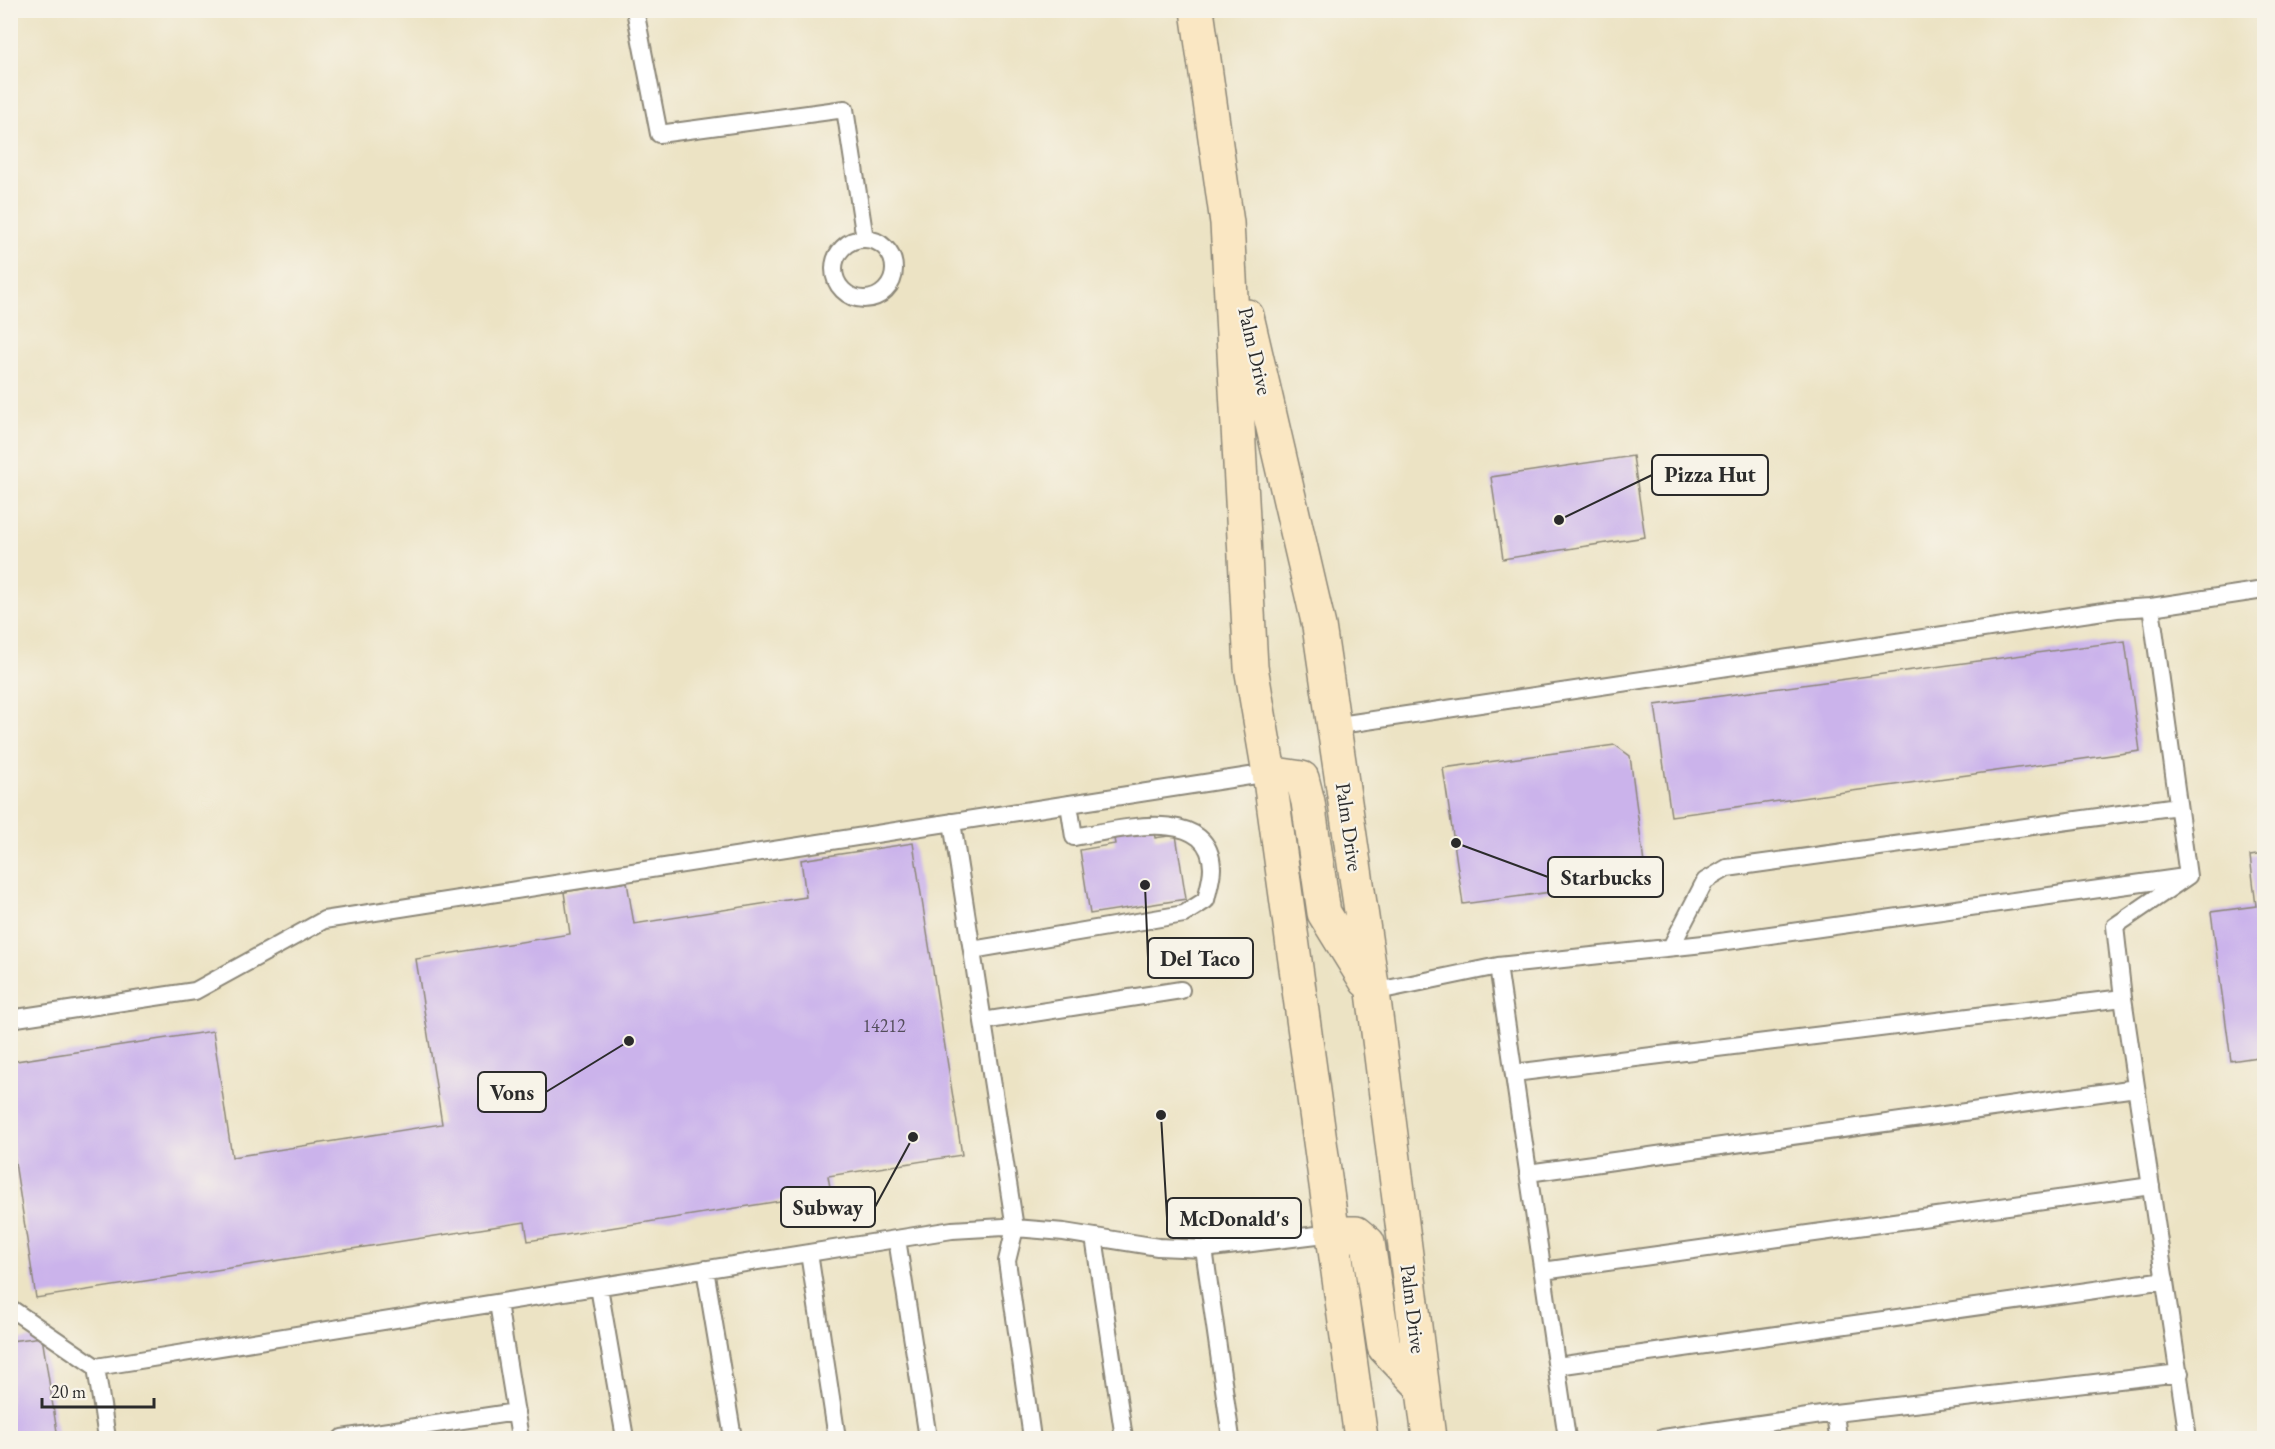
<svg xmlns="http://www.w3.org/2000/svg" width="2275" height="1449" font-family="'EB Garamond',serif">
	<rect width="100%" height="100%" fill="#f7f3e8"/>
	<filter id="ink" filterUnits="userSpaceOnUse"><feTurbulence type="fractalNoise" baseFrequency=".0167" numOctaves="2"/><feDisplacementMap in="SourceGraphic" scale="12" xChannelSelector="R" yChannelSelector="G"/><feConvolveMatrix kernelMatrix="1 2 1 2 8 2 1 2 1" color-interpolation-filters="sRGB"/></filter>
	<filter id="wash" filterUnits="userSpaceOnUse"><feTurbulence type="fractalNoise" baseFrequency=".008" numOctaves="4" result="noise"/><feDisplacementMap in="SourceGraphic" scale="24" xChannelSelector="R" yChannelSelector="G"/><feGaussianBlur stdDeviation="1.35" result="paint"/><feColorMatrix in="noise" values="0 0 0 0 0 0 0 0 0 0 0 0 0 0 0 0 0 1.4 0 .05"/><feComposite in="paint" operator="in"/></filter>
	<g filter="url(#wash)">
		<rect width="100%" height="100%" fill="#ece3c4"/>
		<g id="blocks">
			<path fill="#cbb3eb" d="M1633 456 1645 537 1503 559 1491 477Z
				M2125 641 2140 751 1671 816 1655 705Z
				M1615 745 1630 756 1646 879 1463 904 1443 768Z
				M1152 816 1155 838 1176 835 1186 899 1090 914 1080 850 1115 844 1111 822Z
				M913 843 962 1155 828 1176 831 1193 528 1241 525 1222 36 1298 10 1130V1062L213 1031 232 1157 442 1124 416 959 570 934 564 892 627 882 634 924 806 897 801 860Z
				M2264 854V1056L2231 1061 2211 912 2256 906 2250 856Z
				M42 1337 58 1438H10V1341Z"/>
		</g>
	</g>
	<g filter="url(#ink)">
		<use href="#blocks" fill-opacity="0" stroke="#8c8778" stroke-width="1.5"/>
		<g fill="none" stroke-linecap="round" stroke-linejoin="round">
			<g stroke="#8c8778" stroke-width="20">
				<path id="service" d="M635 10 659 134 845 109 865 239
					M834 269a30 30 0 1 1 60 0a30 30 0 1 1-60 0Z
					M2151 607 2188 876 2115 926 2123 998 2188 1438
					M1333 726 2117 609 2151 607 2264 590
					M952 822 1015 1228 1007 1261 1032 1438
					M1671 947 1705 881 1727 868 2178 806
					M972 950 1184 914 1206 900C1208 890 1212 878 1212 868 1210 803 1114 831 1074 837L1069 804
					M1498 966 1713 943 2185 877
					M1373 992 1498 966 1567 1438
					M10 1019 195 991 324 920 1269 773
					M983 1021 1181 990
					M1514 1073 2123 998
					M1528 1173 2136 1088
					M1094 1237 1124 1438
					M897 1239 928 1438
					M1204 1249 1231 1438
					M809 1253 837 1438
					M705 1269 733 1438
					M1543 1271 2151 1186
					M599 1287 625 1438
					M498 1303 520 1438
					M10 1308 96 1367
					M1557 1366 2165 1280
					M1835 1413 2180 1373
					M107 1438 96 1367 952 1230 1004 1227 1064 1232 1158 1247 1204 1249 1333 1233
					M342 1438 516 1412
					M1663 1438 1835 1413 1838 1438"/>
			</g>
			<g stroke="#8c8778" stroke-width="36">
				<path id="secondary" d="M1197 10 1227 223 1251 667 1269 773 1361 1438
					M1247 316 1319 626 1373 992 1429 1438
					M1269 773 1302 778 1308 802 1324 913 1366 981
					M1333 1233H1356L1368 1243 1384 1347 1422 1387"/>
			</g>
			<use href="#service" stroke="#fff" stroke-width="16"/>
			<use href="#secondary" stroke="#fae7c3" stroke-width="33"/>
		</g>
	</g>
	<g text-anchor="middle" stroke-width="4.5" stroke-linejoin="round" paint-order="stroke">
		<g font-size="18" fill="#534d5b">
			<text x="884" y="1032">14212</text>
		</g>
		<g font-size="21" fill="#2b2b2b" stroke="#f7f3e8">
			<text transform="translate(1255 351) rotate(77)" y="7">Palm Drive</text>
			<text transform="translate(1349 827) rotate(82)" y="7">Palm Drive</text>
			<text transform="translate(1413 1309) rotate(83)" y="7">Palm Drive</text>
		</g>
	</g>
	<path fill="none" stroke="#2b2b2b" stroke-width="2" d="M1559 520L1652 475M1456 843L1548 877M1145 885L1148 958M629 1041L546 1092M913 1137L875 1207M1161 1115L1167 1218"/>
	<g fill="#2b2b2b" stroke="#f7f3e8" stroke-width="2">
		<circle cx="1559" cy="520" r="6"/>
		<circle cx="1456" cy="843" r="6"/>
		<circle cx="1145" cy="885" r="6"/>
		<circle cx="629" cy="1041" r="6"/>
		<circle cx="913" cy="1137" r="6"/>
		<circle cx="1161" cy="1115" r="6"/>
	</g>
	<g fill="#f7f3e8" stroke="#2b2b2b" stroke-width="2">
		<rect x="1652" y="455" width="116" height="40" rx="6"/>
		<rect x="1548" y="857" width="115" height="40" rx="6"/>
		<rect x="1148" y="938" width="105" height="40" rx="6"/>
		<rect x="478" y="1072" width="68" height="40" rx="6"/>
		<rect x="781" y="1187" width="94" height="40" rx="6"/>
		<rect x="1167" y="1198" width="134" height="40" rx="6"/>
	</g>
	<g font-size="22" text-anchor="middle" font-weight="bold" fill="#2b2b2b">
		<text x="1710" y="482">Pizza Hut</text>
		<text x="1606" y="885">Starbucks</text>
		<text x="1200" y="966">Del Taco</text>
		<text x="512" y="1100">Vons</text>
		<text x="828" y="1215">Subway</text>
		<text x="1234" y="1226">McDonald's</text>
	</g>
	<rect width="2275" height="1449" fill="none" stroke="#f7f3e8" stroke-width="36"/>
	<path d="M42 1398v9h112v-9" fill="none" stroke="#2b2b2b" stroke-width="3"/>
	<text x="51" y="1398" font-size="18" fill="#2b2b2b" stroke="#f7f3e8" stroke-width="4.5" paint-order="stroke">20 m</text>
</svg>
